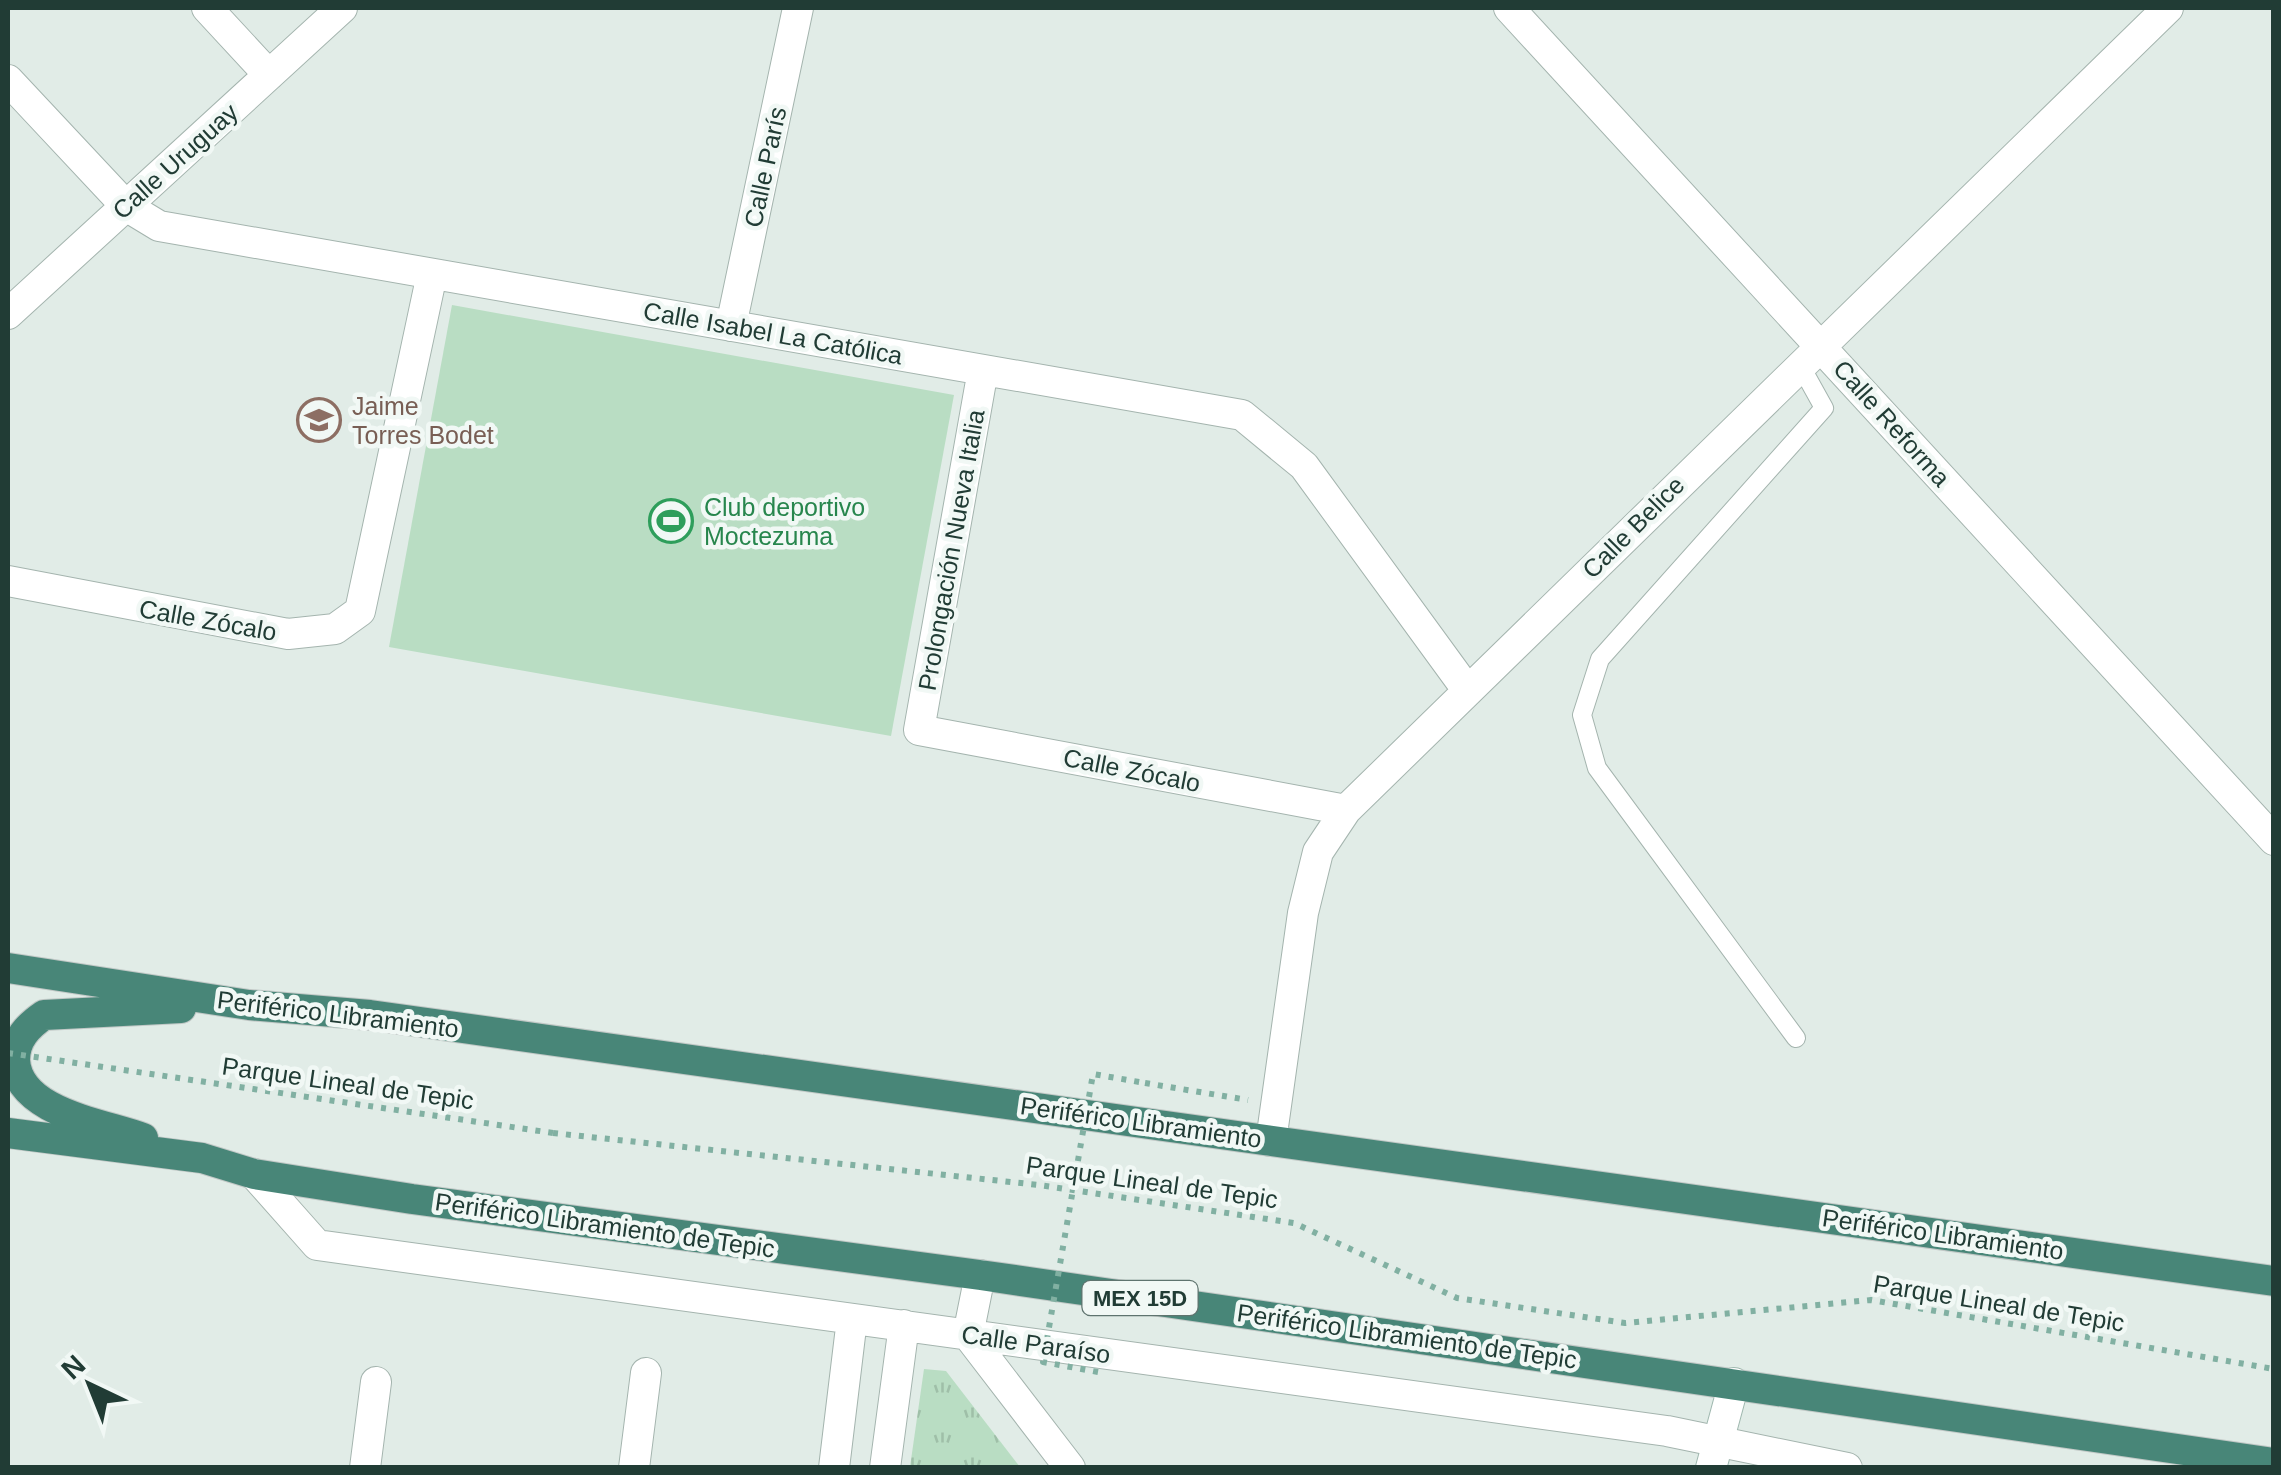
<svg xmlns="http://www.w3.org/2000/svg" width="2281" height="1475" font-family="Helvetica,sans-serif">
	<defs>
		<pattern id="grass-tufts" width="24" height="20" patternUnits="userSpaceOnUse" patternTransform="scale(2.5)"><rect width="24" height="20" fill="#b9ddc3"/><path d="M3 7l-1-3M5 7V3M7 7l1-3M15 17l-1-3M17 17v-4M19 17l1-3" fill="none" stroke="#9fbfa8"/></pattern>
	</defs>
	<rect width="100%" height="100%" fill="#e1ece7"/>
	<path fill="url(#grass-tufts)" d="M924 1369 946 1371 1020 1467H910Z"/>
	<path fill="#b9ddc3" d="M452 305 954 395 891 736 389 647Z"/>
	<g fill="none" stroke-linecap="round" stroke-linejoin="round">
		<g stroke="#a4b4ae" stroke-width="20">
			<path id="service" d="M1796 1038 1597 768 1582 715 1600 659 1824 408 1799 363"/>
		</g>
		<g stroke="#a4b4ae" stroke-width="32">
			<path id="minor" d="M207 8 269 75
				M1509 8 2274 840
				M8 80 126 206 159 226 1242 415 1304 466 1468 691
				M8 314 342 8
				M731 326 798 8
				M983 370 919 730 1346 810
				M8 581 288 634 335 629 360 611 432 274
				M1271 1141 1303 913 1318 852 1346 810 2168 8
				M254 1174 317 1245 1667 1431 1847 1468
				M980 1275 968 1335 1070 1468
				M365 1468 376 1382
				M634 1468 646 1373
				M834 1468 852 1319
				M885 1468 904 1325"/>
		</g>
		<g stroke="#9fb8af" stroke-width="32">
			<path id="secondary" d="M1711 1468 1734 1383"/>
		</g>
		<g stroke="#c1c8c6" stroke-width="32">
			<path id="trunk" d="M8 968 249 1005 370 1015 2274 1281
				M8 1133 202 1158 254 1174 412 1199 980 1275 2274 1463
				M143 1138C103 1123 18 1113 15 1060 15 1039 28 1026 44 1015L181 1008"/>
		</g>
		<path stroke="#81b0a2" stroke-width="6" stroke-dasharray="5 8" stroke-linecap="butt" d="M1145 1083 1248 1100
			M553 1133 1039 1185 1294 1223 1457 1298 1625 1323 1871 1300 2274 1369"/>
		<use href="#service" stroke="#fff" stroke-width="18"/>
		<use href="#minor" stroke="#fff" stroke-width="30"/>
		<use href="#secondary" stroke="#fff" stroke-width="30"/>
		<use href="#trunk" stroke="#488678" stroke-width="30"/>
		<path stroke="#81b0a2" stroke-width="6" stroke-dasharray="5 8" stroke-linecap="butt" d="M8 1053 553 1133
			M1098 1372 1043 1362 1093 1074 1145 1083"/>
	</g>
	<defs>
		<g id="school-ring" transform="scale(2.25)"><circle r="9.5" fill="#f1f8f5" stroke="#8d6e63" stroke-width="1.5"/><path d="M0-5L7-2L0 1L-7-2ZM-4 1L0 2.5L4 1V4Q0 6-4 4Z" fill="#8d6e63"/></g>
		<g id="stadium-ring" transform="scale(2.25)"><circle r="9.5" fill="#f1f8f5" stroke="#2e9e5b" stroke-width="1.5"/><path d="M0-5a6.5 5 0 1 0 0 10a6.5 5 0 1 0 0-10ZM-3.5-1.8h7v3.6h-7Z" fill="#2e9e5b"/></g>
	</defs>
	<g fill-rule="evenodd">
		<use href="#school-ring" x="319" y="420"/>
		<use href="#stadium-ring" x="671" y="521"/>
	</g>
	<g text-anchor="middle" stroke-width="9" stroke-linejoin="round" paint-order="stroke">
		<rect fill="#f1f8f5" stroke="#5f746f" stroke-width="2.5" x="1082.5" y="1281" width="115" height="34" rx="8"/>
		<g font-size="22" font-weight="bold" fill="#213c35">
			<text x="1140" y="1306">MEX 15D</text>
		</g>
		<g font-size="25" fill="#213c35" stroke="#f1f8f5">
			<text transform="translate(175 161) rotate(-42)" y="9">Calle Uruguay</text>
			<text transform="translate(765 167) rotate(-78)" y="9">Calle París</text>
			<text transform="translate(773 333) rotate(10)" y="9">Calle Isabel La Católica</text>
			<text transform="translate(1892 423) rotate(48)" y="9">Calle Reforma</text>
			<text transform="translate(1633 527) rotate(-45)" y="9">Calle Belice</text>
			<text transform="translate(951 550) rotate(-80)" y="9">Prolongación Nueva Italia</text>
			<text transform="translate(208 620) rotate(10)" y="9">Calle Zócalo</text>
			<text transform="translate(1132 770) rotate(11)" y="9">Calle Zócalo</text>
			<text transform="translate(338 1014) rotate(7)" y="9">Periférico Libramiento</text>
			<text transform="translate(348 1083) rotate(8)" y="9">Parque Lineal de Tepic</text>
			<text transform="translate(1141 1122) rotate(8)" y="9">Periférico Libramiento</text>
			<text transform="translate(1152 1182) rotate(8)" y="9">Parque Lineal de Tepic</text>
			<text transform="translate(605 1225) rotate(8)" y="9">Periférico Libramiento de Tepic</text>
			<text transform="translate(1943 1234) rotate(8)" y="9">Periférico Libramiento</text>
			<text transform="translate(1999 1303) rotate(9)" y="9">Parque Lineal de Tepic</text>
			<text transform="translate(1407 1336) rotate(8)" y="9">Periférico Libramiento de Tepic</text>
			<text transform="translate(1036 1344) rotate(8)" y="9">Calle Paraíso</text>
		</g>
		<g font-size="25" fill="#785e54" stroke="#f1f8f5" text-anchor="start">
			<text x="352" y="415">Jaime<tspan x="352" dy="29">Torres Bodet</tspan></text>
		</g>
		<g font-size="25" fill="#27864d" stroke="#f1f8f5" text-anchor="start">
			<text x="704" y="516">Club deportivo<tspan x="704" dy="29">Moctezuma</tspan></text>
		</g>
	</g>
	<rect width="2281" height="1475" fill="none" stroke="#213c35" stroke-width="20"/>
	<g transform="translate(90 1385) rotate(317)" stroke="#f1f8f5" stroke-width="8" paint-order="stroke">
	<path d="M0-8L18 38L0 25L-18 38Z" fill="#213c35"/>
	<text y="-15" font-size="28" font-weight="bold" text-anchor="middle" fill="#213c35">N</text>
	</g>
</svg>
